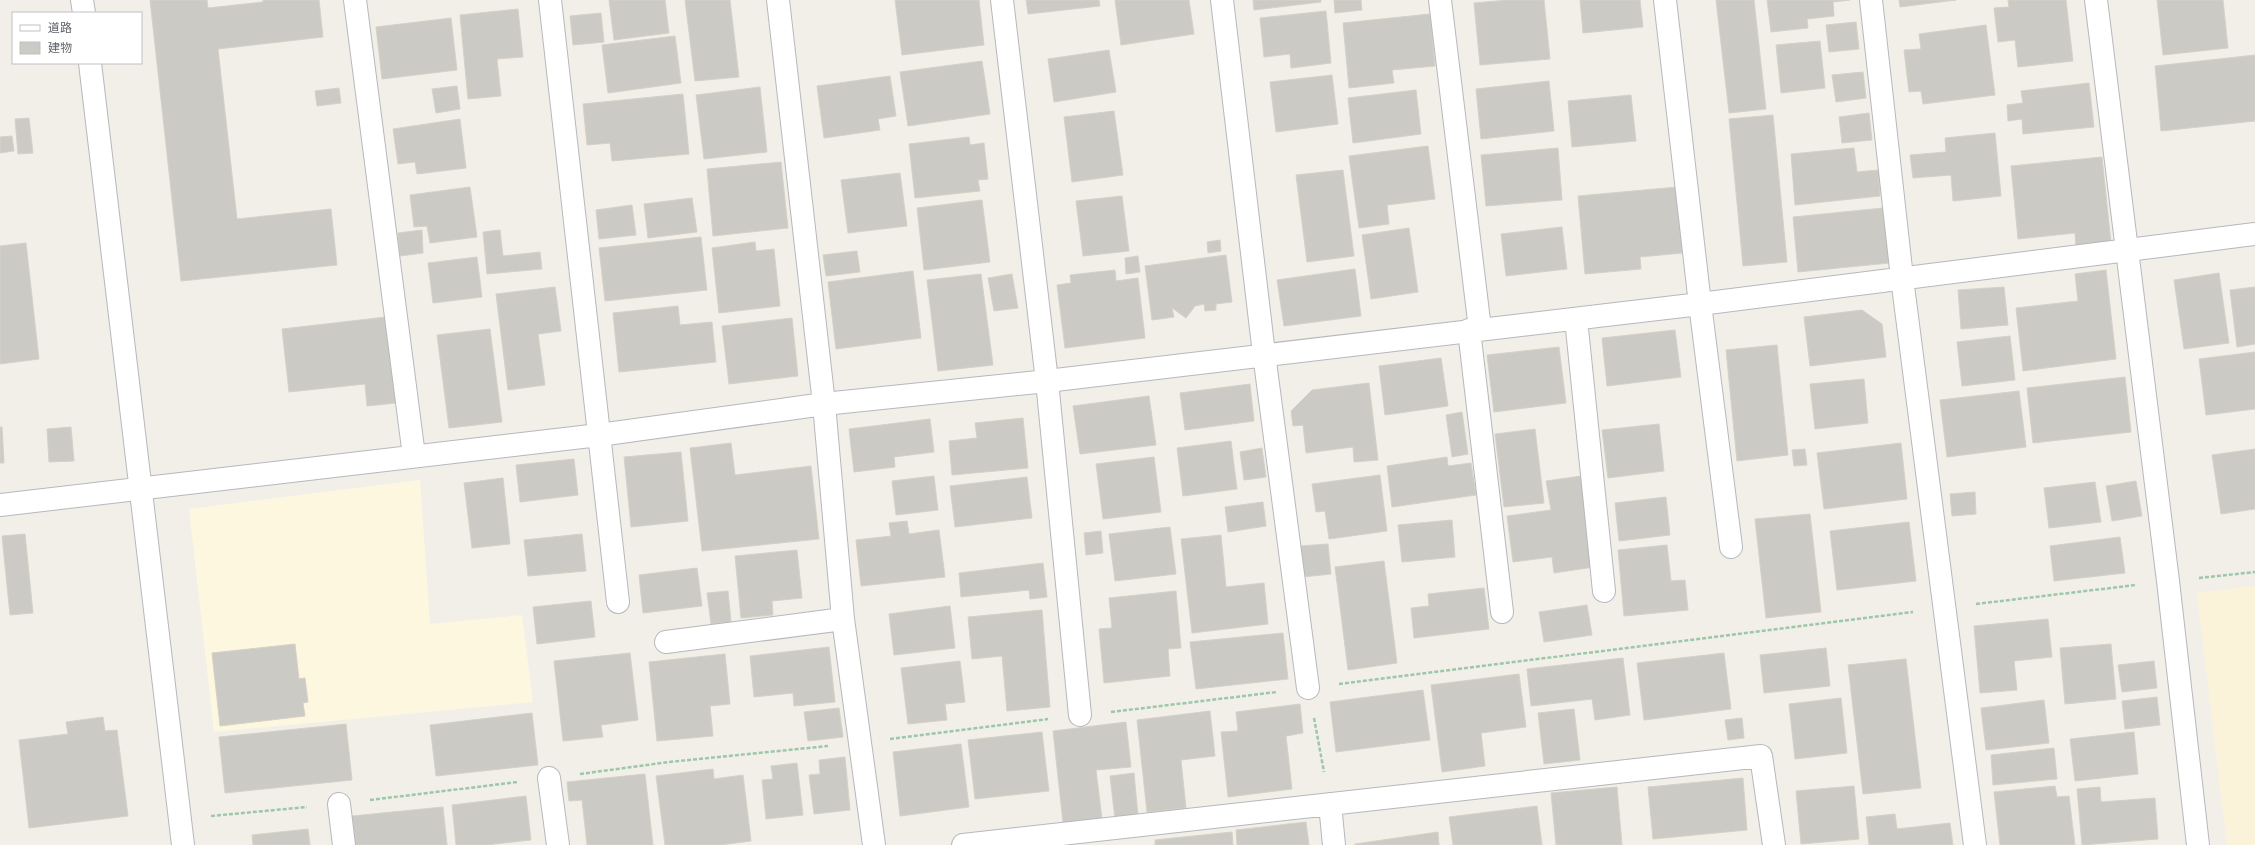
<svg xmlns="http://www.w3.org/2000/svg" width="2255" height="845" font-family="Barlow,'Noto Sans JP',sans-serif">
	<rect width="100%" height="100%" fill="#f1efe8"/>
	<path fill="#fef7e0" d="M420 480 430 624 522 615 533 702 214 732 189 509Z"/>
	<path fill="#fbf3d9" d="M2255 586V845H2227L2197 593Z"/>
	<path fill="#cccac5" stroke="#d6d1c6" d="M150 0H207L208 8 263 2V0H319L323 37 218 49 237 219 331 209 337 265 181 281Z
		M609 0H665L669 33 614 40Z
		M685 0H730L739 77 695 81Z
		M895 0H979L984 45 902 55Z
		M1026 0H1099L1100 6 1028 14Z
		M1115 0H1189L1194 34 1121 45Z
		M1253 0H1321V2L1254 10Z
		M1334 0H1361L1362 10 1335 13Z
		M1508 0H1544L1550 59 1480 65 1474 3Z
		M1580 0H1640L1643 27 1583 33Z
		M1716 0H1754L1766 109 1729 113Z
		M1767 0H1850L1833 2 1834 16 1807 19 1808 28 1771 32Z
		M1899 0H1956L1900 7Z
		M2008 0H2066L2073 61 2018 67 2015 40 1998 42 1994 8 2009 7Z
		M2157 0H2223L2228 48 2163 55Z
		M518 9 523 57 497 59 501 96 468 99 460 15Z
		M1326 11 1331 63 1291 68 1290 54 1264 57 1260 18Z
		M601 13 604 42 573 45 570 16Z
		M1430 14 1435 66 1392 70 1394 83 1349 88 1343 23Z
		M451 18 457 70 382 79 376 27Z
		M1856 22 1859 49 1829 52 1826 25Z
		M1986 25 1995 95 1923 104 1921 91 1909 92 1904 50 1921 49 1919 34Z
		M675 36 681 83 608 93 602 45Z
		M1820 41 1825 88 1781 93 1776 45Z
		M1109 50 1116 92 1054 102 1048 59Z
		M2255 55V121L2161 131 2155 66Z
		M982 61 990 114 908 126 900 72Z
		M1863 72 1866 98 1836 102 1832 75Z
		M1332 75 1338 124 1276 132 1270 82Z
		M890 76 896 116 878 119 880 130 824 138 817 86Z
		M1549 81 1554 131 1481 139 1476 89Z
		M2089 83 2094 127 2023 134 2022 119 2008 121 2007 105 2023 103 2021 91Z
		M457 86 460 109 436 113 432 89Z
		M760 87 767 152 704 159 696 95Z
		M339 88 341 103 317 106 315 91Z
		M1416 90 1421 134 1353 143 1348 98Z
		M683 94 689 154 612 161 610 143 587 145 583 104Z
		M1631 95 1636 141 1572 147 1568 101Z
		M1114 111 1123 175 1072 182 1064 117Z
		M1869 113 1872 140 1842 143 1839 117Z
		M1773 115 1787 262 1743 266 1729 119Z
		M29 118 33 153 18 154 15 119Z
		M460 119 466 168 417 174 415 162 398 164 393 129Z
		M1995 133 2001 196 1953 201 1951 175 1913 178 1910 155 1946 152 1945 138Z
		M12 136 14 151 0 153V137Z
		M969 137 970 145 984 143 988 179 978 180 980 191 915 198 909 144Z
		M1428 146 1435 199 1387 205 1389 224 1359 228 1349 156Z
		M1558 148 1562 200 1486 206 1481 155Z
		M1854 148 1857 172 1878 170 1880 196 1795 205 1791 154Z
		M2102 157 2111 243 2076 247 2075 233 2018 239 2011 166Z
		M781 162 788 228 713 236 707 169Z
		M1343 170 1354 256 1307 262 1296 175Z
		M900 173 907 226 848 233 841 180Z
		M470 187 477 237 430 243 427 226 414 227 410 195Z
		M1677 187 1682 253 1640 257 1641 269 1585 274 1578 196Z
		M1122 196 1129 251 1083 256 1076 201Z
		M692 198 697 232 648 238 644 204Z
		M982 200 990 262 924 270 917 208Z
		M632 205 636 235 599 239 596 210Z
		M1883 208 1889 263 1798 272 1793 217Z
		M1562 227 1567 269 1506 276 1501 234Z
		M1409 228 1418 292 1371 299 1362 235Z
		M422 230 423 253 400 256 398 233Z
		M500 230 503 256 540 252 542 269 487 274 483 232Z
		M701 237 707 290 605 301 599 248Z
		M1220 240 1221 251 1208 253 1207 242Z
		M755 242 756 251 774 249 780 306 719 313 712 248Z
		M26 243 39 359 0 364V246Z
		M857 251 860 272 826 276 823 255Z
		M1226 255 1232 302 1216 304V310L1205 311 1204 304 1195 306 1186 318 1172 308 1174 317 1152 320 1145 266Z
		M1138 256 1140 272 1126 274 1125 258Z
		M477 257 482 297 433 303 428 263Z
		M1355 269 1361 316 1284 326 1277 280Z
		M1115 270 1116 281 1138 278 1145 338 1065 348 1057 285 1071 283 1070 275Z
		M2106 270 2116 359 2023 371 2016 308 2078 301 2075 274Z
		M913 271 921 338 836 349 828 282Z
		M2219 273 2229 343 2184 349 2174 280Z
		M981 274 993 365 938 371 927 280Z
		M1012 274 1018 308 994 311 988 278Z
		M555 287 561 331 538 334 545 385 508 390 496 294Z
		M2004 287 2008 325 1961 329 1958 290Z
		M2255 287V344L2237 347 2230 290Z
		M678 306 680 325 712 322 716 362 619 372 613 313Z
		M1862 310 1882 324 1886 357 1810 366 1804 317Z
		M386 317 396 403 367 406 365 384 289 392 282 329Z
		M792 318 798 376 729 384 722 326Z
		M490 329 502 422 449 428 437 335Z
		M1675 330 1681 377 1607 386 1602 338Z
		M2010 336 2015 380 1962 386 1957 342Z
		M1777 345 1788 455 1737 461 1726 350Z
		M1559 347 1566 403 1494 412 1487 355Z
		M2255 352V409L2206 415 2199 359Z
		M1441 358 1448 406 1385 415 1379 366Z
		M2125 377 2131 432 2033 443 2027 388Z
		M1864 379 1868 423 1815 429 1810 384Z
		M1369 383 1378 460 1354 462 1353 447 1306 453 1303 425 1293 426 1291 411 1312 390Z
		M1250 384 1254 421 1185 430 1180 393Z
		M2019 391 2026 447 1947 457 1940 400Z
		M1149 396 1156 445 1080 454 1073 406Z
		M1462 412 1468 454 1452 457 1446 415Z
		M1023 418 1028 468 952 475 949 441 977 438 975 423Z
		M930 419 934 452 894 457 895 467 854 472 849 429Z
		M1659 424 1664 471 1608 478 1602 430Z
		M0 427H2L4 463H0Z
		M71 427 74 461 49 462 47 429Z
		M1535 429 1544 503 1504 507 1495 434Z
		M1231 441 1237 489 1183 496 1177 448Z
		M731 443 735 475 811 466 819 539 702 551 690 448Z
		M1901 443 1907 499 1824 509 1817 453Z
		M1262 448 1266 477 1244 480 1240 452Z
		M1805 449 1807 465 1794 466 1792 450Z
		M2255 449V509L2221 514 2212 455Z
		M681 452 688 521 631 527 624 457Z
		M1154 457 1161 512 1103 519 1096 464Z
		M1447 457 1448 466 1471 463 1476 495 1392 507 1387 466Z
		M574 459 578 495 520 502 516 465Z
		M1380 475 1387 531 1329 539 1325 511 1316 512 1312 484Z
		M934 476 938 510 896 515 892 481Z
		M1581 476 1594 567 1554 573 1552 557 1513 562 1507 516 1551 510 1546 481Z
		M1027 477 1032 518 955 527 950 486Z
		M503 478 510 544 472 548 464 483Z
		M2136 481 2142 516 2112 521 2106 486Z
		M2095 482 2101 522 2049 528 2044 488Z
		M1975 492 1976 514 1952 516 1950 494Z
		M1666 497 1670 535 1619 541 1615 503Z
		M1263 502 1266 526 1228 532 1225 507Z
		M1810 514 1821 612 1766 618 1755 519Z
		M1452 520 1455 557 1402 562 1398 525Z
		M907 521 909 534 939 530 945 577 861 586 856 540 891 536 889 523Z
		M1909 522 1916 581 1837 590 1830 531Z
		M1170 527 1176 574 1115 581 1109 534Z
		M1101 531 1103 553 1086 555 1084 533Z
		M25 534 33 613 10 615 2 536Z
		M582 534 586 571 528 576 524 540Z
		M1221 535 1226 587 1264 583 1268 624 1192 633 1181 539Z
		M2120 537 2125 573 2054 581 2050 546Z
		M1328 544 1331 574 1303 577 1300 546Z
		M1667 545 1671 581 1685 580 1688 610 1624 616 1618 550Z
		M797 550 802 598 772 601 773 615 741 618 735 556Z
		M1384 561 1397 663 1348 670 1335 567Z
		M1043 563 1047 597 1030 599 1029 590 961 597 959 573Z
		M697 568 702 606 643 613 639 575Z
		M1484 588 1489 629 1414 638 1411 608 1429 606 1428 594Z
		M728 591 731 622 711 624 707 593Z
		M1176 591 1181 648 1168 649 1170 676 1104 683 1099 629 1112 628 1109 598Z
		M591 601 595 637 537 644 533 607Z
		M1587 605 1592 635 1544 642 1539 612Z
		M950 606 955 648 894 655 889 614Z
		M1042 610 1050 707 1007 711 1002 656 972 659 968 617Z
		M2048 619 2052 657 2014 661 2017 690 1980 693 1974 626Z
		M1283 633 1288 679 1196 689 1190 642Z
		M295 644 299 679 305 678 308 702 303 703 305 716 220 726 212 653Z
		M2111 644 2116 699 2065 704 2060 648Z
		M829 647 835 702 794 706 793 693 754 697 750 656Z
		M1826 648 1830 686 1764 693 1760 655Z
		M630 653 638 720 601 725 603 737 563 741 554 661Z
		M1724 653 1731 709 1644 720 1637 663Z
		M725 654 730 704 710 706 713 736 657 741 649 662Z
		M1623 658 1630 715 1595 720 1592 699 1531 706 1527 669Z
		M1906 659 1921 788 1863 794 1848 665Z
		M960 661 965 702 945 704 947 720 908 724 901 668Z
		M2154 661 2157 688 2122 692 2118 665Z
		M1519 674 1526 727 1481 733 1485 766 1442 772 1431 685Z
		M1423 690 1430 740 1336 752 1330 702Z
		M2157 697 2160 725 2125 729 2122 701Z
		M1841 698 1847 753 1795 759 1789 704Z
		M2044 700 2049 743 1986 750 1981 708Z
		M1300 704 1303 733 1286 736 1292 789 1228 797 1221 732 1238 731 1236 712Z
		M839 708 843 737 808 741 804 712Z
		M1574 709 1580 760 1544 764 1538 713Z
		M1210 711 1215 756 1181 760 1186 808 1147 812 1137 720Z
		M532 713 538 765 436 776 430 725Z
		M103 717 105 731 117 730 128 816 29 828 19 740 68 734 66 722Z
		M1742 718 1744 738 1728 740 1725 720Z
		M1126 722 1131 767 1096 770 1102 819 1063 823 1053 731Z
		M346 724 352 780 225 793 219 737Z
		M1042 732 1049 791 975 799 968 740Z
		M2134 732 2138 774 2075 781 2070 739Z
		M961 744 969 807 900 816 893 752Z
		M2054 748 2057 779 1993 785 1991 755Z
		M845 757 850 810 814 814 809 775 820 774 819 760Z
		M797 763 803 815 766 819 762 780 773 779 771 766Z
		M713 769 714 779 743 775 751 841 720 845H665L656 776Z
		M1134 773 1138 816 1115 819 1110 776Z
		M645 774 653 845H587L582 800 569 801 567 782Z
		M1743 778 1747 830 1653 839 1648 787Z
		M1854 786 1859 839 1801 844 1796 791Z
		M2055 786 2057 797 2069 796 2075 845H2000L1994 792Z
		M1617 787 1622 845H1556L1551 793Z
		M2100 787 2101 802 2155 798 2158 839 2082 845 2077 789Z
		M526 796 531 840 486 845H456L452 805Z
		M1537 806 1542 845H1453L1449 817Z
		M443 807 447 845H356L352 816Z
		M1895 814 1897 829 1950 823 1953 845H1869L1866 817Z
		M1306 822 1309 845H1237L1236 830Z
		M308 829 310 845H253L252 835Z
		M1232 832 1233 845H1155V840Z
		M1438 832 1439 845H1355V844Z"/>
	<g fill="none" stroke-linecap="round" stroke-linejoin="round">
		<g stroke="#b5b8bc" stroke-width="24">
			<path id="minor" d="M82 0 84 13
				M355 0 414 456
				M550 0 618 602
				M778 0 824 404 843 619 874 845
				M1002 0 1047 381 1080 715
				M1222 0 1264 354 1308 688
				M1440 0 1480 329
				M1665 0 1700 304 1731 547
				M1871 0 1902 278 1975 845
				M2096 0 2168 581 2198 845
				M90 63 183 845
				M1576 319 1604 591
				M1469 330 1502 612
				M0 505 599 435 824 404 1047 381 1700 304 2255 234
				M666 642 843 619
				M549 778 558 845
				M339 804 344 845
				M1330 804 1334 845
				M963 845 1761 756 1774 845"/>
		</g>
		<path stroke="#9cc7a9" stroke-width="2.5" stroke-dasharray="4 2" stroke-linecap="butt" d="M2199 578 2255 572
			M1976 604 2136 585
			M1339 684 1913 612
			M1111 712 1277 692
			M1314 718 1324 772
			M890 739 1048 719
			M580 774 669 762 828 746
			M370 800 518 782
			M211 816 307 807"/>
		<use href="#minor" stroke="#fff" stroke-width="22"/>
	</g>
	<rect x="12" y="12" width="130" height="52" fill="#ffffff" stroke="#bfc1c3"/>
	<rect x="20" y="25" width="20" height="6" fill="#ffffff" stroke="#bfc1c3"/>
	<text x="48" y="32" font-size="12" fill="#5f6368">道路</text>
	<rect x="20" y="42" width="20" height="12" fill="#cccac5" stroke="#bfc1c3"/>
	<text x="48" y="52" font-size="12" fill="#5f6368">建物</text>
</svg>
